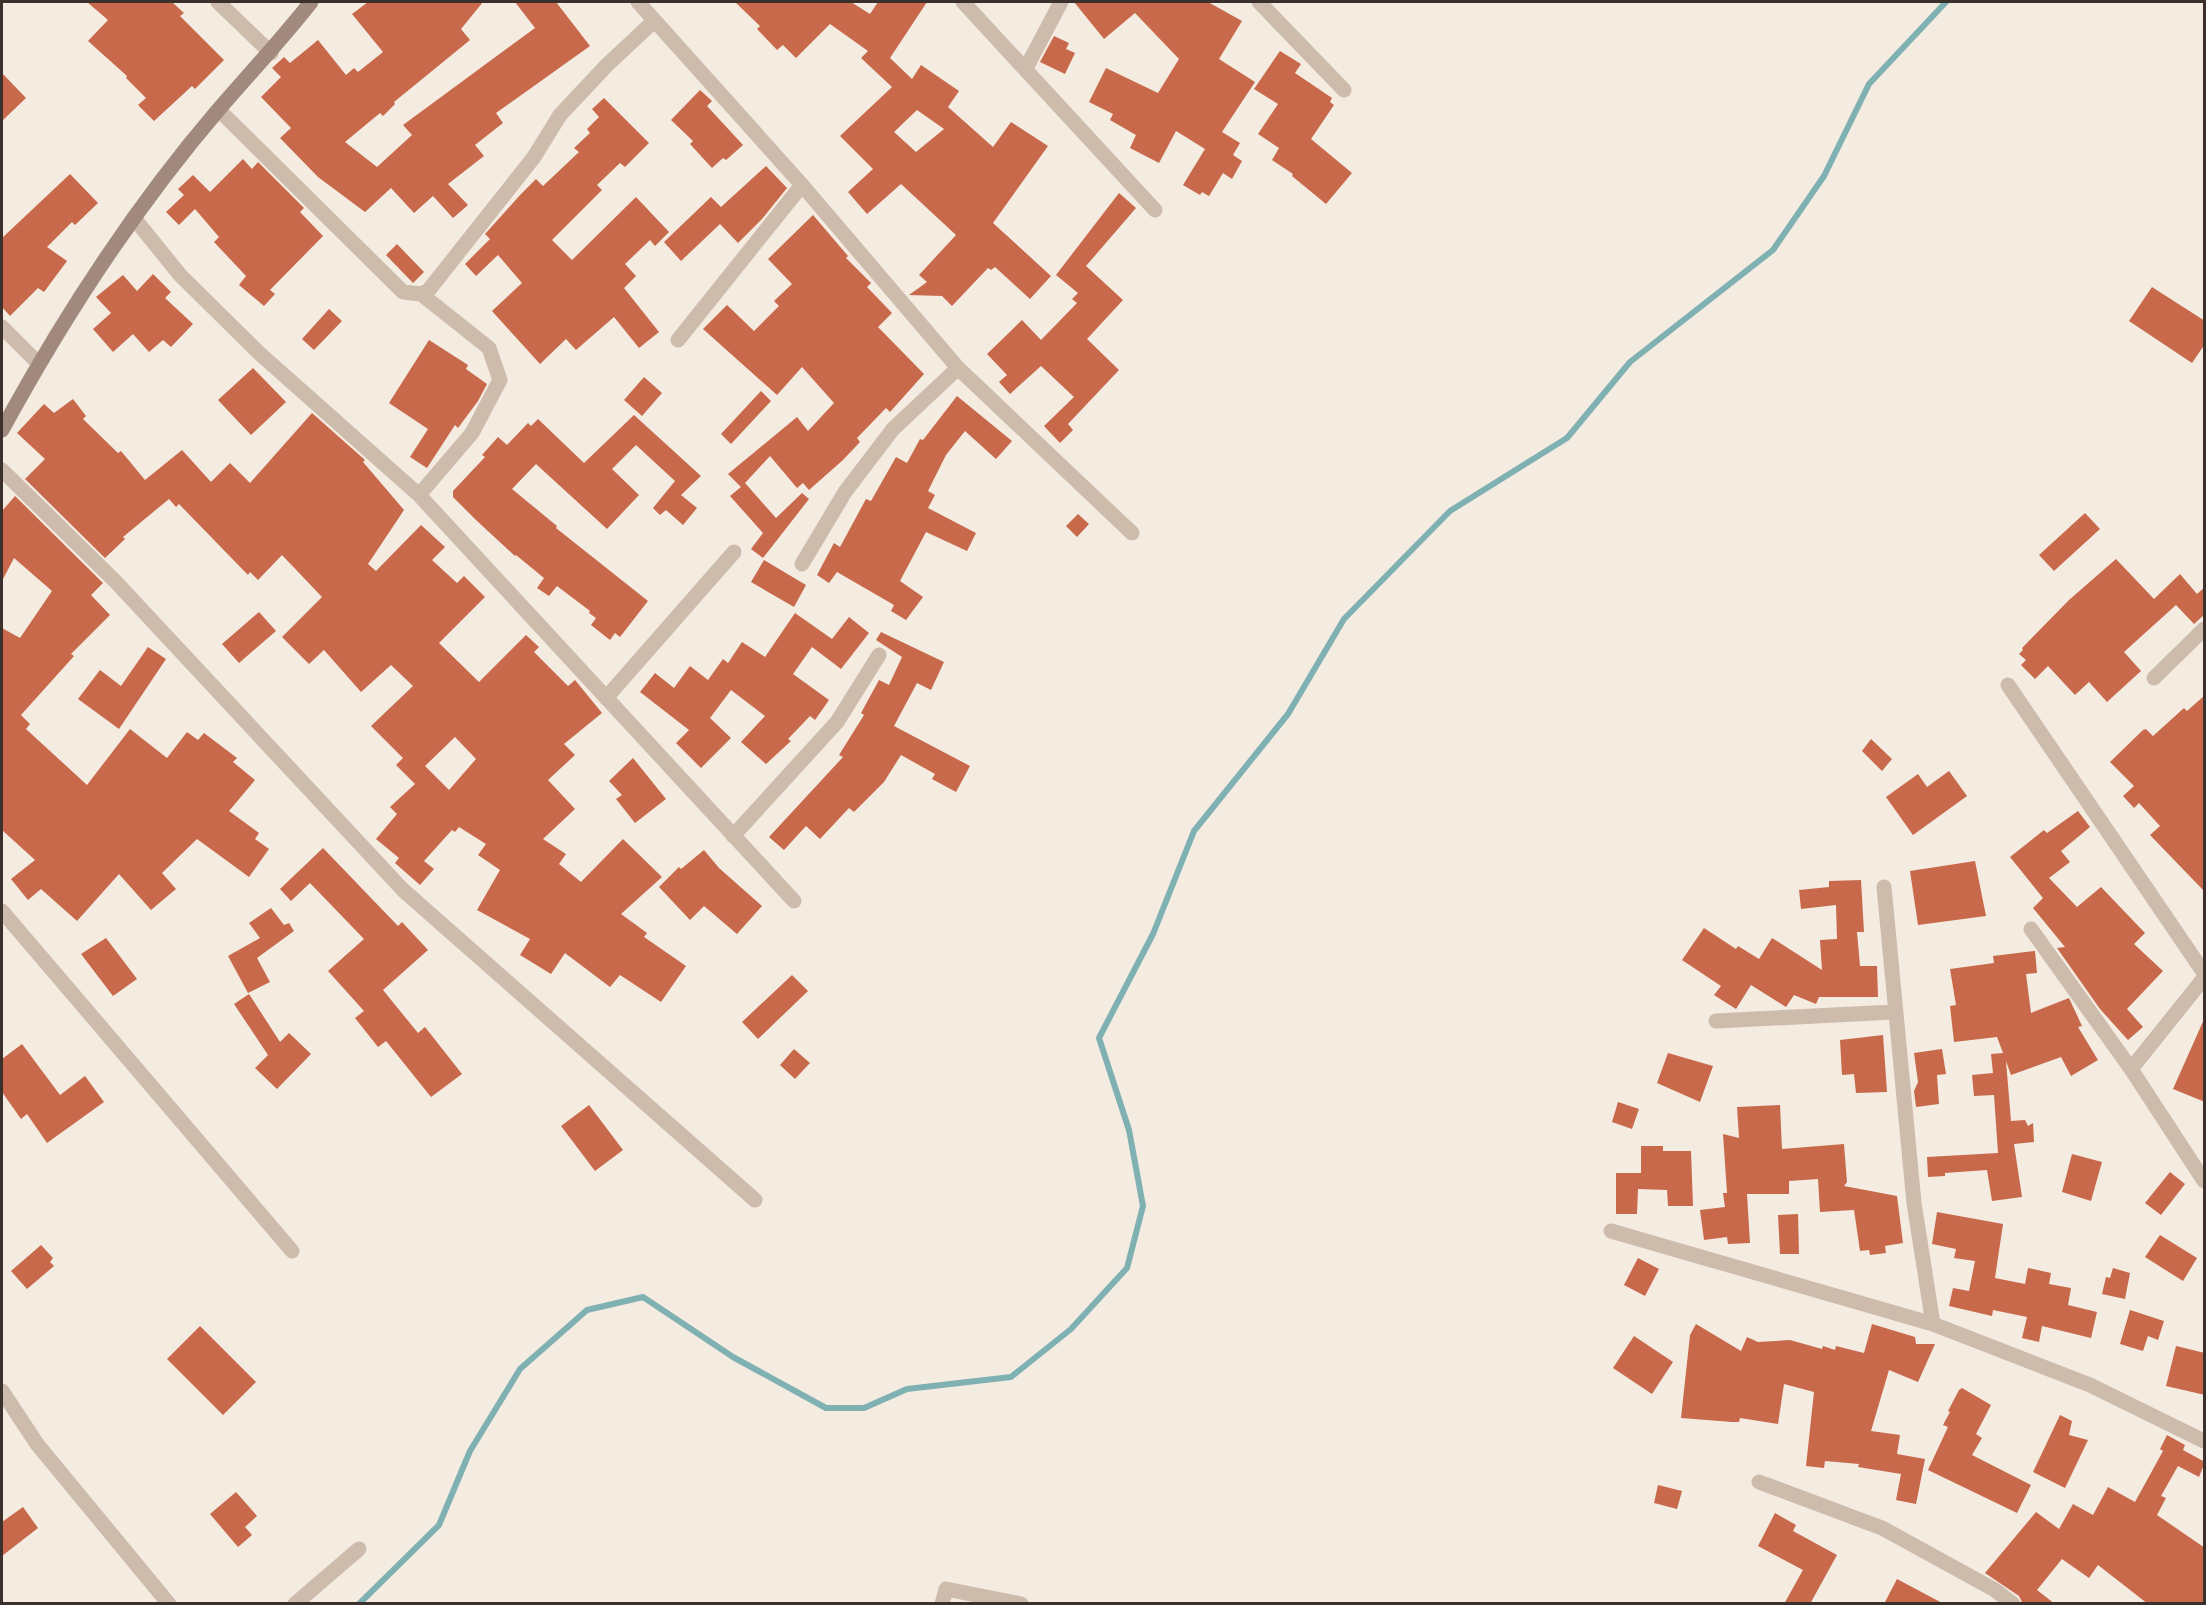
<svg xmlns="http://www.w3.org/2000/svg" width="2206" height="1605" font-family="'Source Sans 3',sans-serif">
	<rect width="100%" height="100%" fill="#f4ebe1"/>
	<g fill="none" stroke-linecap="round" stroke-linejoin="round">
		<path stroke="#7fb0b2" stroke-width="6" d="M359 1604 439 1525 470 1451 520 1369 587 1310 643 1297 733 1357 826 1408H864L907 1389 1011 1377 1071 1329 1127 1268 1143 1206 1129 1130 1099 1038 1153 934 1194 831 1288 714 1344 619 1450 511 1567 438 1630 362 1773 250 1824 176 1869 84 1946 2"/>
	</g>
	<path fill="#c8694b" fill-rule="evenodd" d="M87 2H172L184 13 180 16 224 60 195 89 192 86 154 121 138 105 146 98 126 78 127 76 88 41 108 20Z
		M368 2H483L461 29 470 40 394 102 395 104 383 116 380 113 345 142 377 167 412 135 403 125 535 28 515 2H556L590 46 496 113 503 123 475 145 484 156 448 184 468 205 453 218 433 196 414 213 391 188 365 212 318 177 280 138 291 128 261 97 281 77 272 68 284 57 290 63 318 40 346 75 354 68 358 72 383 52 352 14Z
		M735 2H851L870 14 878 2H927L890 58 912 79 921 65 959 91 948 107 993 147 1011 122 1048 146 993 223 1051 276 1030 299 995 267 991 270 988 268 952 306 942 296 909 295 927 282 919 275 956 235 901 184 867 214 848 192 873 169 840 136 892 87 861 58 868 51 830 24 796 58 783 45 777 50 757 29 760 26ZM917 110 944 129 916 152 894 132Z
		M1074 2H1208L1242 21 1219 59 1255 82 1222 132 1240 143 1233 155 1242 161 1232 179 1223 173 1209 196 1202 192 1200 195 1183 185 1205 149 1176 131 1159 163 1130 148 1136 135 1110 120 1113 114 1089 102 1106 68 1158 93 1179 59 1135 13 1104 39Z
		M1054 36 1069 43 1066 49 1075 53 1065 74 1040 62Z
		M1280 51 1301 64 1295 73 1332 98 1330 102 1334 105 1311 139 1352 173 1326 204 1292 176 1293 174 1272 160 1279 148 1258 134 1278 104 1254 89Z
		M2 73 26 98 2 121Z
		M700 90 712 101 707 106 743 145 726 160 723 158 712 168 690 144 693 141 671 120Z
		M604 98 649 143 625 167 620 163 597 185 602 190 552 240 572 260 636 197 669 232 655 246 650 240 625 264 636 276 624 288 659 332 639 348 614 317 576 350 566 339 540 364 492 311 522 283 498 255 476 276 465 264 490 239 485 234 521 194 536 179 543 186 579 152 574 148 590 133 587 129 599 117 592 109Z
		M243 159 252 169 258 162 304 208 300 212 323 236 270 290 275 294 264 306 239 285 246 276 214 242 219 237 195 209 179 225 166 212 184 195 178 189 193 175 210 192Z
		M766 166 787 188 762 219 738 243 720 224 681 261 664 242 711 197 721 207Z
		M70 174 98 203 75 225 72 222 47 247 67 261 44 292 38 288 10 316 2 307V238Z
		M1119 193 1136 208 1086 266 1123 300 1087 339 1119 370 1068 424 1073 430 1060 443 1044 426 1074 397 1041 366 1010 394 999 382 1007 375 987 354 1022 320 1041 340 1077 303 1072 299 1078 293 1056 275Z
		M813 215 848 256 846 258 871 283 867 287 892 313 878 327 924 374 890 412 886 408 857 438 860 442 843 460 809 490 803 483 797 488 770 456 745 483 776 518 802 493 809 499 763 558 751 549 763 533 730 496 741 487 728 474 797 417 808 431 834 403 802 367 777 395 703 329 727 305 754 331 779 306 774 301 792 284 768 259Z
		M397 244 424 272 413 283 386 255Z
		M153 274 171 292 165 298 193 324 171 347 163 340 149 352 133 334 113 352 93 329 111 313 96 297 123 275 137 291Z
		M2152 287 2205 321V344L2192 363 2129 321Z
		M329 309 342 321 314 350 302 339Z
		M429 340 468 365 466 369 487 384 478 401 458 428 455 425 427 468 410 457 428 429 389 403Z
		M253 368 286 402 251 435 218 400Z
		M644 377 662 393 642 416 624 400Z
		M761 391 771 401 731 444 721 434Z
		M957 396 1012 441 996 459 965 431 946 455 928 491 935 495 928 508 976 533 967 551 926 532 900 581 923 597 906 620 891 611 894 605 837 572 829 583 817 575 834 543 840 547 866 499 871 501 896 457 907 463 920 439 923 440Z
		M73 399 86 416 83 419 118 453 121 451 145 480 182 450 211 482 230 463 250 483 312 413 365 460 363 462 404 510 368 564 376 571 421 525 445 547 432 560 457 583 464 576 485 597 439 643 479 682 526 635 539 647 534 652 568 686 575 680 602 713 564 744 575 755 548 780 575 809 543 839 566 854 559 864 581 882 623 839 662 877 621 914 647 933 644 937 686 966 661 1002 620 975 610 987 565 953 551 974 520 955 530 939 477 910 500 870 478 855 486 844 459 827 455 832 452 830 424 861 434 869 420 885 395 863 399 858 376 839 397 814 390 807 415 784 396 765 403 758 371 726 413 686 391 665 361 692 324 650 309 664 282 637 322 597 282 555 258 580 250 572 248 575 179 504 176 507 169 499 123 537 125 539 105 558 25 479 45 459 17 433 44 404 54 413ZM455 737 476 759 449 790 425 766Z
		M634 415 701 476 681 495 697 508 683 525 666 510 660 515 653 508 675 481 636 445 612 469 639 495 607 529 536 464 512 489 557 526 556 528 648 601 620 637 615 633 610 640 591 625 596 618 589 613 590 611 557 586 549 596 537 588 544 578 516 555 515 556 476 520 453 497V491L485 457 482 455 498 437 507 445 528 423 531 426 538 419 584 463Z
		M15 496 103 583 91 595 110 615 71 654 74 656 21 715 30 724 26 729 87 785 130 729 167 758 187 732 198 740 204 733 237 758 233 762 255 780 229 811 259 833 255 839 269 849 249 877 197 839 162 873 176 889 151 910 119 874 77 921 41 889 28 900 11 879 35 860 2 830V628L20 638 52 591 14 558 2 581V511Z
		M2085 513 2100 529 2054 571 2039 555Z
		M1078 514 1089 524 1077 537 1066 526Z
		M2116 559 2154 599 2180 574 2197 594 2205 587V614L2194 624 2176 605 2124 652 2141 671 2107 702 2089 682 2075 695 2048 666 2035 679 2021 665 2026 660 2019 654 2023 650 2022 648 2069 600Z
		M764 560 806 585 794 607 751 582Z
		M259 612 276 631 239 663 222 644Z
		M795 613 832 639 849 617 869 633 841 669 812 647 793 674 829 700 815 720 810 716 788 739 791 741 766 764 741 742 765 716 731 690 710 718 731 738 701 768 676 743 689 730 640 692 655 673 674 688 690 666 708 680 723 659 728 663 742 642 765 657Z
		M881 632 944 662 931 690 917 683 894 726 970 766 956 792 932 779 935 774 901 755 884 782 854 812 849 808 820 839 806 826 784 850 769 837 843 757 839 755 864 715 861 713 879 680 889 685 902 657 876 640Z
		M148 647 166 659 119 729 78 699 100 670 121 686Z
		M2205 695V892L2150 835 2160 826 2139 803 2134 808 2123 796 2134 786 2110 762 2143 730 2146 729 2153 736 2184 708 2187 711Z
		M1871 739 1892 759 1882 771 1862 751Z
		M633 758 666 799 635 823 616 799 622 795 609 781Z
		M1949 771 1967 796 1913 835 1886 797 1918 774 1927 787Z
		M2078 811 2090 827 2061 851 2070 862 2049 878 2077 907 2101 887 2145 933 2134 944 2163 971 2127 1009 2143 1027 2128 1040 2100 1009 2057 948 2065 947 2033 908 2043 898 2010 857 2044 830 2047 833Z
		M323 848 398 926 402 922 428 950 383 990 418 1033 425 1027 462 1074 431 1097 386 1041 378 1047 355 1018 364 1011 328 971 364 939 310 883 291 901 280 889Z
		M704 850 719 868 762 906 737 934 704 906 690 920 659 887 679 867 681 869Z
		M1975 861 1986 916 1918 925 1910 871Z
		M1861 880 1864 932H1857L1860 966H1877L1878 997H1819L1816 1004 1794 995 1786 1007 1751 985 1736 1009 1714 995 1721 986 1682 960 1704 928 1736 949 1738 946 1759 959 1772 938 1822 970 1820 940 1837 939 1836 905 1801 909 1799 890 1829 887V881Z
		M271 908 284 925 289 923 294 931 257 958 270 982 248 993 228 956 260 938 249 923Z
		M106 938 137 979 113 996 81 954Z
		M2035 951 2037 973 2026 974 2031 1013 2069 998 2082 1026 2078 1027 2098 1060 2071 1076 2061 1057 2011 1075 2006 1061 2011 1121 2025 1120 2028 1126 2033 1123 2034 1142 2014 1144 2022 1197 1992 1201 1987 1170 1945 1173V1176L1928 1177 1927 1157 1998 1153 1994 1095 1974 1096 1972 1075 1993 1073 1991 1054 2003 1053 1997 1037 1954 1042 1950 1006 1956 1005 1950 969 1994 963 1993 956Z
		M792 975 808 991 758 1039 742 1022Z
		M249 994 280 1042 289 1033 311 1054 277 1089 255 1068 268 1055 234 1004Z
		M2205 1017V1102L2173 1089Z
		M1883 1035 1887 1092 1856 1093 1854 1074 1842 1075 1840 1040Z
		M22 1044 60 1095 85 1076 104 1102 47 1143 27 1114 21 1119 2 1092V1059Z
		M794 1049 810 1063 795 1079 780 1065Z
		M1942 1049 1946 1074 1937 1075 1939 1104 1916 1107 1914 1091 1918 1082 1914 1053Z
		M1668 1053 1713 1066 1700 1102 1657 1083Z
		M1618 1102 1639 1109 1632 1129 1612 1122Z
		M589 1105 623 1150 595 1171 561 1126Z
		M1780 1105 1782 1149 1844 1144 1847 1182 1844 1186 1897 1196 1903 1243 1885 1246 1886 1253 1870 1255 1869 1250 1860 1251 1854 1210 1820 1212 1818 1179 1789 1181V1194H1747L1750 1243 1728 1244 1727 1237 1704 1240 1700 1210 1725 1207 1723 1193H1727L1723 1134 1739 1138 1737 1107Z
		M1641 1146H1663V1151H1691L1693 1206H1668L1667 1190 1638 1189 1637 1214H1616V1173H1641Z
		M2072 1154 2102 1162 2091 1201 2062 1192Z
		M2170 1172 2185 1184 2161 1215 2145 1203Z
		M1937 1212 2003 1224 1995 1278 2025 1284 2028 1268 2051 1273 2049 1284 2071 1288 2068 1305 2097 1312 2091 1338 2042 1326 2039 1342 2022 1338 2027 1317 1993 1310 1992 1316 1949 1306 1953 1288 1969 1291 1975 1261 1954 1258 1956 1249 1932 1244Z
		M1798 1214 1799 1254H1780L1778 1215Z
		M2160 1235 2197 1258 2183 1281 2145 1257Z
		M41 1245 53 1258 50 1262 54 1266 27 1289 11 1271Z
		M1638 1258 1659 1269 1645 1296 1624 1285Z
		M2113 1268 2130 1273 2125 1299 2102 1294 2106 1277 2110 1278Z
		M2130 1310 2164 1321 2158 1340 2148 1336 2143 1351 2120 1344Z
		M1696 1324 1741 1351 1747 1337 1758 1342 1790 1340 1822 1349 1823 1346 1835 1350 1836 1346 1864 1353 1872 1324 1915 1337 1916 1344H1935L1918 1382 1889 1370 1871 1431 1900 1435 1897 1454 1925 1459 1916 1504 1896 1500 1901 1474 1858 1467 1859 1464 1825 1461 1824 1468 1806 1466 1814 1392 1784 1384 1778 1424 1740 1418 1739 1422H1732L1681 1418 1690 1335Z
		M200 1326 256 1382 223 1415 167 1359Z
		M1634 1336 1673 1362 1652 1394 1613 1368Z
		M2176 1346 2205 1353V1395L2166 1386Z
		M1962 1388 1991 1405 1976 1434 1982 1438 1972 1455 2031 1485 2017 1513 1928 1470 1948 1427 1943 1425 1950 1412 1948 1411 1959 1390Z
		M2060 1415 2072 1421 2069 1435 2088 1440 2065 1488 2033 1472Z
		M2167 1435 2185 1445 2183 1450 2205 1462 2199 1477 2178 1466 2161 1496 2166 1498 2157 1515 2205 1548V1604H2148L2098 1565 2089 1578 2062 1559 2037 1590 2055 1604H2023L2019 1596 1985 1573 2036 1512 2059 1529 2073 1504 2093 1515 2108 1487 2135 1502 2163 1451 2160 1449Z
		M1658 1485 1682 1491 1677 1509 1654 1503Z
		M236 1492 257 1516 245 1527 252 1535 238 1547 210 1514Z
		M23 1507 38 1528 2 1556V1522Z
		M1775 1513 1796 1525 1793 1531 1837 1555 1810 1604H1784L1803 1570 1758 1546Z
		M1897 1579 1944 1604H1884Z"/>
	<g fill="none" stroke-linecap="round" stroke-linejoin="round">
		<path stroke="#cdbbac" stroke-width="15" d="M218 2 271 53
			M638 2 802 185 958 368 1132 533
			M963 2 1155 210
			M1259 2 1344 90
			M1026 68 1061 2
			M219 110 403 292 421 294 428 291 534 157 560 115 606 66 654 21
			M134 218 180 275 258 352 419 495 794 901
			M2 327 38 363
			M678 340 802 185
			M2 470 115 581 403 890 755 1200
			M419 495 472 433 500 380 489 348 421 294
			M802 564 845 492 893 429 958 368
			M2154 678 2204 629
			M2008 685 2204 973
			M606 698 734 552
			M733 836 837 722 879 655
			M1884 887 1914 1203 1933 1324
			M2 911 292 1251
			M2031 929 2131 1069 2204 1181
			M1716 1021 1895 1012
			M2131 1069 2204 978
			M1611 1231 1933 1324 2090 1385 2204 1441
			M2 1391 37 1444 169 1604
			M1759 1482 1882 1528 1995 1590 2013 1604
			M295 1604 359 1549
			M942 1604 946 1589 1021 1604"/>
		<path stroke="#a18a7d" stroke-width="15" d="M2 430C63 318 135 207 219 109 250 73 282 39 311 2"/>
	</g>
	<rect width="2206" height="1605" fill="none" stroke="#3b302b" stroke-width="6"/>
</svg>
